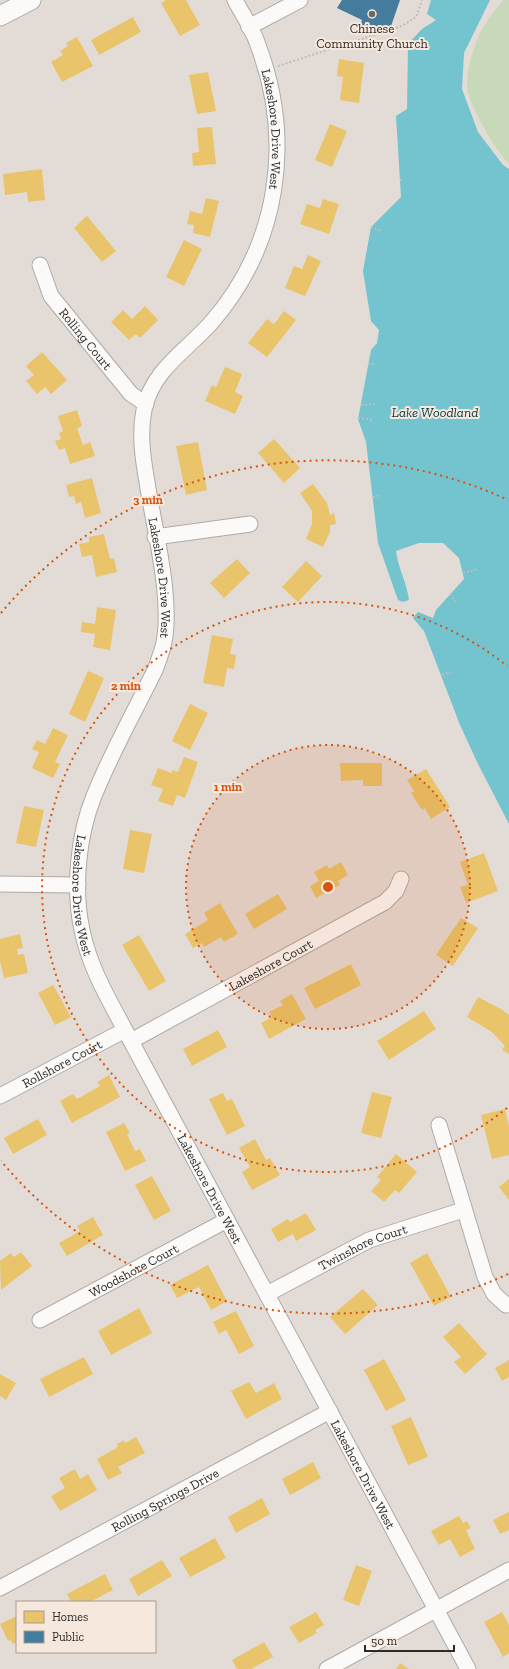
<svg xmlns="http://www.w3.org/2000/svg" width="509" height="1669" font-family="'Zilla Slab',serif">
	<rect width="100%" height="100%" fill="#e3dcd6"/>
	<path fill="#c7d9b9" d="M504 0H509V164C496 151 467 103 467 86 467 55 482 22 504 0Z"/>
	<path fill="#73c4cf" d="M431 0H490L464 53 462 89 478 132 503 165 509 169V824L478 764 460 725 424 631 413 618 418 612 433 618 436 610 464 579 459 558 443 543H419L396 551C398 568 407 583 409 600L403 602 398 600 378 543 366 442 358 419 371 350 377 343 379 330 371 321 363 271 371 227 401 197 396 116 407 109 408 44 422 29 436 20 427 14Z"/>
	<path fill="#e9c46a" d="M166 0H186L200 25 180 36 161 3Z
		M133 17 141 32 99 55 91 40Z
		M77 37 93 66 62 82 51 62 63 55 60 51 68 46 66 43Z
		M339 59 364 63 359 103 340 100 343 77 337 76Z
		M208 72 216 111 197 114 189 75Z
		M330 124 347 131 332 167 315 160Z
		M212 127 216 164 193 166 192 153 199 152 197 128Z
		M42 169 45 200 28 202 27 192 5 195 3 174Z
		M206 198 219 201 210 237 193 233 194 225 187 224 190 211 202 214Z
		M323 199 339 204 329 234 300 224 307 204 320 208Z
		M87 216 116 251 102 262 74 228Z
		M184 240 202 249 184 286 166 277Z
		M308 255 321 261 305 296 285 288 294 266 302 269Z
		M145 306 158 320 140 338 136 334 129 340 111 322 123 310 132 319Z
		M284 311 296 320 267 357 248 343 267 319 274 324Z
		M42 352 67 380 51 394 45 387 37 394 26 381 34 375 26 366Z
		M225 367 242 374 235 392 243 396 235 414 205 401 212 385 216 387Z
		M77 410 82 426 77 428 83 445 90 442 95 456 70 464 65 448 59 450 55 441 61 439 59 433 63 431 58 416Z
		M274 439 300 468 284 483 258 453Z
		M198 442 207 490 186 495 176 446Z
		M92 478 101 513 85 518 81 502 76 504 74 496 69 497 66 485Z
		M313 484 327 503 330 515 334 513 336 524 330 525V532L323 547 306 539 312 524V511L300 493Z
		M104 534 110 559 114 558 117 572 96 577 92 555 82 557 79 544 89 542V537Z
		M237 559 250 573 224 598 210 583Z
		M306 561 322 576 298 602 282 587Z
		M97 607 116 610 110 650 93 647 95 634 81 632 82 622 95 624Z
		M212 635 233 639 230 654 236 655 234 669 227 668 224 687 203 683Z
		M88 671 104 678 85 722 69 714Z
		M190 704 208 713 190 750 172 741Z
		M53 728 68 735 55 762 60 764 53 778 32 768 39 752 32 749 37 740 45 744Z
		M184 757 198 762 185 798 177 795 173 806 158 801 163 789 151 785 158 768 172 773V770L178 772Z
		M340 763H382V786H363V780L341 781Z
		M426 769 450 807 431 819 425 808 422 810 411 793 414 791 407 780Z
		M24 806 44 810 36 847 16 843Z
		M130 830 152 834 144 873 123 869Z
		M484 853 498 891 466 903 460 887 468 885 460 862Z
		M341 862 348 875 338 881 340 885 316 898 310 886 319 881 314 872 327 865 329 869Z
		M278 894 287 909 254 929 245 914Z
		M220 903 238 934 224 942 221 937 204 947 202 943 193 948 185 934 208 920 204 913Z
		M461 918 478 928 453 966 436 955Z
		M20 934 23 948 17 949 18 955 24 954 28 973 4 978 0 961V939Z
		M139 935 166 981 149 991 122 945Z
		M351 964 361 985 315 1009 304 988Z
		M53 985 71 1017 55 1025 38 993Z
		M292 994 306 1019 269 1039 261 1023 272 1017 269 1012 283 1005 280 1001Z
		M478 997 501 1009 509 1015V1054L502 1050 505 1046 492 1032 467 1017Z
		M424 1011 436 1029 389 1060 377 1041Z
		M218 1030 227 1047 192 1066 183 1049Z
		M109 1075 120 1097 72 1123 60 1101 73 1094 77 1099 100 1086 97 1082Z
		M372 1092 392 1097 381 1138 361 1133Z
		M223 1093 227 1101 232 1099 245 1126 227 1135 209 1099Z
		M505 1109 509 1126V1155L492 1159 481 1115Z
		M38 1119 47 1135 13 1154 4 1138Z
		M124 1123 130 1133 127 1134 135 1151 140 1149 146 1161 125 1171 106 1132Z
		M255 1139 266 1160 270 1158 280 1175 252 1190 242 1172 250 1167 239 1148Z
		M396 1154 417 1172 399 1193 395 1190 384 1202 371 1191 381 1180 377 1177Z
		M152 1176 171 1211 154 1220 135 1185Z
		M509 1179V1200L499 1187Z
		M306 1213 316 1230 296 1241 293 1234 278 1242 271 1229 288 1219 290 1222Z
		M93 1217 103 1235 67 1256 59 1243 80 1231 77 1226Z
		M21 1252 32 1266 1 1290 0 1261 11 1253 14 1257Z
		M427 1253 451 1297 434 1306 410 1263Z
		M208 1265 227 1301 211 1310 199 1287 177 1298 170 1285Z
		M363 1289 378 1305 345 1334 330 1317Z
		M139 1308 152 1333 111 1355 98 1331Z
		M236 1311 254 1346 239 1354 226 1330 219 1334 213 1322Z
		M459 1323 487 1354 465 1374 454 1362 461 1357 443 1337Z
		M84 1357 93 1374 49 1397 40 1379Z
		M384 1359 406 1400 386 1411 364 1370Z
		M509 1360V1377L502 1381 495 1368Z
		M0 1374 16 1383 6 1400 0 1396Z
		M249 1382 256 1393 274 1383 282 1399 246 1419 231 1391Z
		M411 1417 428 1457 408 1465 391 1426Z
		M136 1437 145 1453 118 1467 122 1473 108 1480 97 1459 118 1447 117 1444 124 1440 125 1443Z
		M313 1462 321 1478 290 1495 282 1479Z
		M75 1469 80 1479 88 1474 97 1490 60 1511 51 1496 65 1488 59 1478Z
		M262 1498 270 1514 236 1533 228 1517Z
		M509 1512V1530L500 1534 493 1520Z
		M459 1516 463 1523 467 1521 471 1528 466 1530 475 1549 460 1557 450 1539 439 1545 431 1531Z
		M215 1538 226 1558 190 1577 179 1558Z
		M162 1560 172 1576 138 1596 129 1579Z
		M356 1565 372 1571 359 1606 343 1600Z
		M105 1574 113 1590 90 1602H71L67 1594Z
		M316 1612 324 1625 315 1630 317 1633 299 1643 289 1627Z
		M502 1612 509 1625V1653L503 1657 484 1622Z
		M17 1616V1642L13 1644 10 1639 8 1641 0 1624Z
		M264 1642 273 1657 251 1669H237L232 1660Z
		M400 1663 409 1669H396Z"/>
	<path fill="#457b9d" d="M342 0H400L390 29 383 27 382 32 360 26 362 20 337 8Z"/>
	<g fill="none" stroke-linecap="round" stroke-linejoin="round">
		<g stroke="#afaaa5" stroke-width="17">
			<g id="minor">
				<path id="s1" d="M235 0C242 14 253 29 258 45 294 141 279 245 211 323 186 351 152 370 144 410 139 434 143 459 147 482 154 529 174 602 163 647 161 654 158 661 156 668 136 709 111 753 94 796 78 835 73 889 82 930 89 966 108 998 125 1030L468 1669"/>
				<path d="M249 27 300 0"/>
				<path id="s2" d="M40 265 51 296 131 394 146 404"/>
				<path d="M155 537 250 524"/>
				<path d="M0 884 78 885"/>
				<path id="s3" d="M131 1041 385 902 396 891 401 879"/>
				<path id="s4" d="M0 1096 125 1030"/>
				<path d="M439 1125 485 1277 494 1294 506 1305"/>
				<path id="s5" d="M267 1294 369 1240 463 1210"/>
				<path id="s6" d="M40 1320 227 1220"/>
				<path id="s7" d="M0 1588 330 1411"/>
				<path d="M327 1669 509 1570"/>
			</g>
		</g>
		<g stroke="#afaaa5" stroke-width="21">
			<path id="major" d="M0 16 31 0"/>
		</g>
		<path stroke="#c0bebd" stroke-width="2" stroke-dasharray="2 2" stroke-linecap="butt" d="M278 66 402 26 416 17 422 0
			M400 180 404 179
			M371 227 382 231
			M368 364H376
			M361 405 376 404
			M358 418 374 420
			M373 497 381 495
			M463 573 478 569
			M450 594 455 602
			M442 675 451 672"/>
		<use href="#minor" stroke="#fbfaf9" stroke-width="15"/>
		<use href="#major" stroke="#fbfaf9" stroke-width="19"/>
	</g>
	<circle cx="328" cy="887" r="142" fill="#d6540f" fill-opacity=".12"/>
	<g fill="none" stroke="#d6540f" stroke-width="2" stroke-dasharray="2 4">
		<circle cx="328" cy="887" r="142"/>
		<path d="M507 1108A285 285 0 1 1 507 666"/>
		<path d="M508 1274A427 427 0 0 1 1 1161M1 613A427 427 0 0 1 508 500"/>
	</g>
	<circle fill="#6e6864" stroke="#f6e8dd" stroke-width="1.5" cx="372" cy="14" r="4"/>
	<g text-anchor="middle" stroke-width="4" stroke-linejoin="round" paint-order="stroke">
		<g font-size="13" fill="#2f2a26" stroke="#f6e8dd">
			<text x="372" y="33">Chinese<tspan x="372" dy="15">Community Church</tspan></text>
		</g>
		<g font-size="13" fill="#2f2a26" stroke="#f6e8dd">
			<text dy="5" stroke="none"><textPath href="#s1" startOffset="137">Lakeshore Drive West</textPath></text>
			<text dy="5" stroke="none"><textPath href="#s2" startOffset="88">Rolling Court</textPath></text>
			<text dy="5" stroke="none"><textPath href="#s1" startOffset="628">Lakeshore Drive West</textPath></text>
			<text dy="5" stroke="none"><textPath href="#s1" startOffset="964">Lakeshore Drive West</textPath></text>
			<text dy="5" stroke="none"><textPath href="#s3" startOffset="159">Lakeshore Court</textPath></text>
			<text dy="5" stroke="none"><textPath href="#s4" startOffset="70">Rollshore Court</textPath></text>
			<text dy="5" stroke="none"><textPath href="#s1" startOffset="1288">Lakeshore Drive West</textPath></text>
			<text dy="5" stroke="none"><textPath href="#s5" startOffset="107">Twinshore Court</textPath></text>
			<text dy="5" stroke="none"><textPath href="#s6" startOffset="106">Woodshore Court</textPath></text>
			<text dy="5" stroke="none"><textPath href="#s1" startOffset="1612">Lakeshore Drive West</textPath></text>
			<text dy="5" stroke="none"><textPath href="#s7" startOffset="187">Rolling Springs Drive</textPath></text>
		</g>
		<g font-size="14" font-style="italic" fill="#033b43" stroke="#f6e8dd">
			<text x="435" y="417">Lake Woodland</text>
		</g>
	</g>
	<circle cx="328" cy="887" r="6" fill="#d6540f" stroke="#f6e8dd" stroke-width="2"/>
	<g font-size="12" text-anchor="middle" font-weight="bold" fill="#d6540f" stroke="#f6e8dd" stroke-width="4" stroke-linejoin="round" paint-order="stroke">
		<text x="148" y="504">3 min</text>
		<text x="126" y="690">2 min</text>
		<text x="228" y="791">1 min</text>
	</g>
	<rect x="16" y="1601" width="140" height="52" fill="#f6e8dd" stroke="#a69c94"/>
	<rect x="24" y="1611" width="20" height="12" fill="#e9c46a" stroke="#a69c94"/>
	<text x="52" y="1621" font-size="12" fill="#2f2a26">Homes</text>
	<rect x="24" y="1631" width="20" height="12" fill="#457b9d" stroke="#a69c94"/>
	<text x="52" y="1641" font-size="12" fill="#2f2a26">Public</text>
	<path d="M365 1645v6h89v-6" fill="none" stroke="#2f2a26" stroke-width="2"/>
	<text x="371" y="1645" font-size="12" fill="#2f2a26" stroke="#f6e8dd" stroke-width="3" paint-order="stroke">50 m</text>
</svg>
